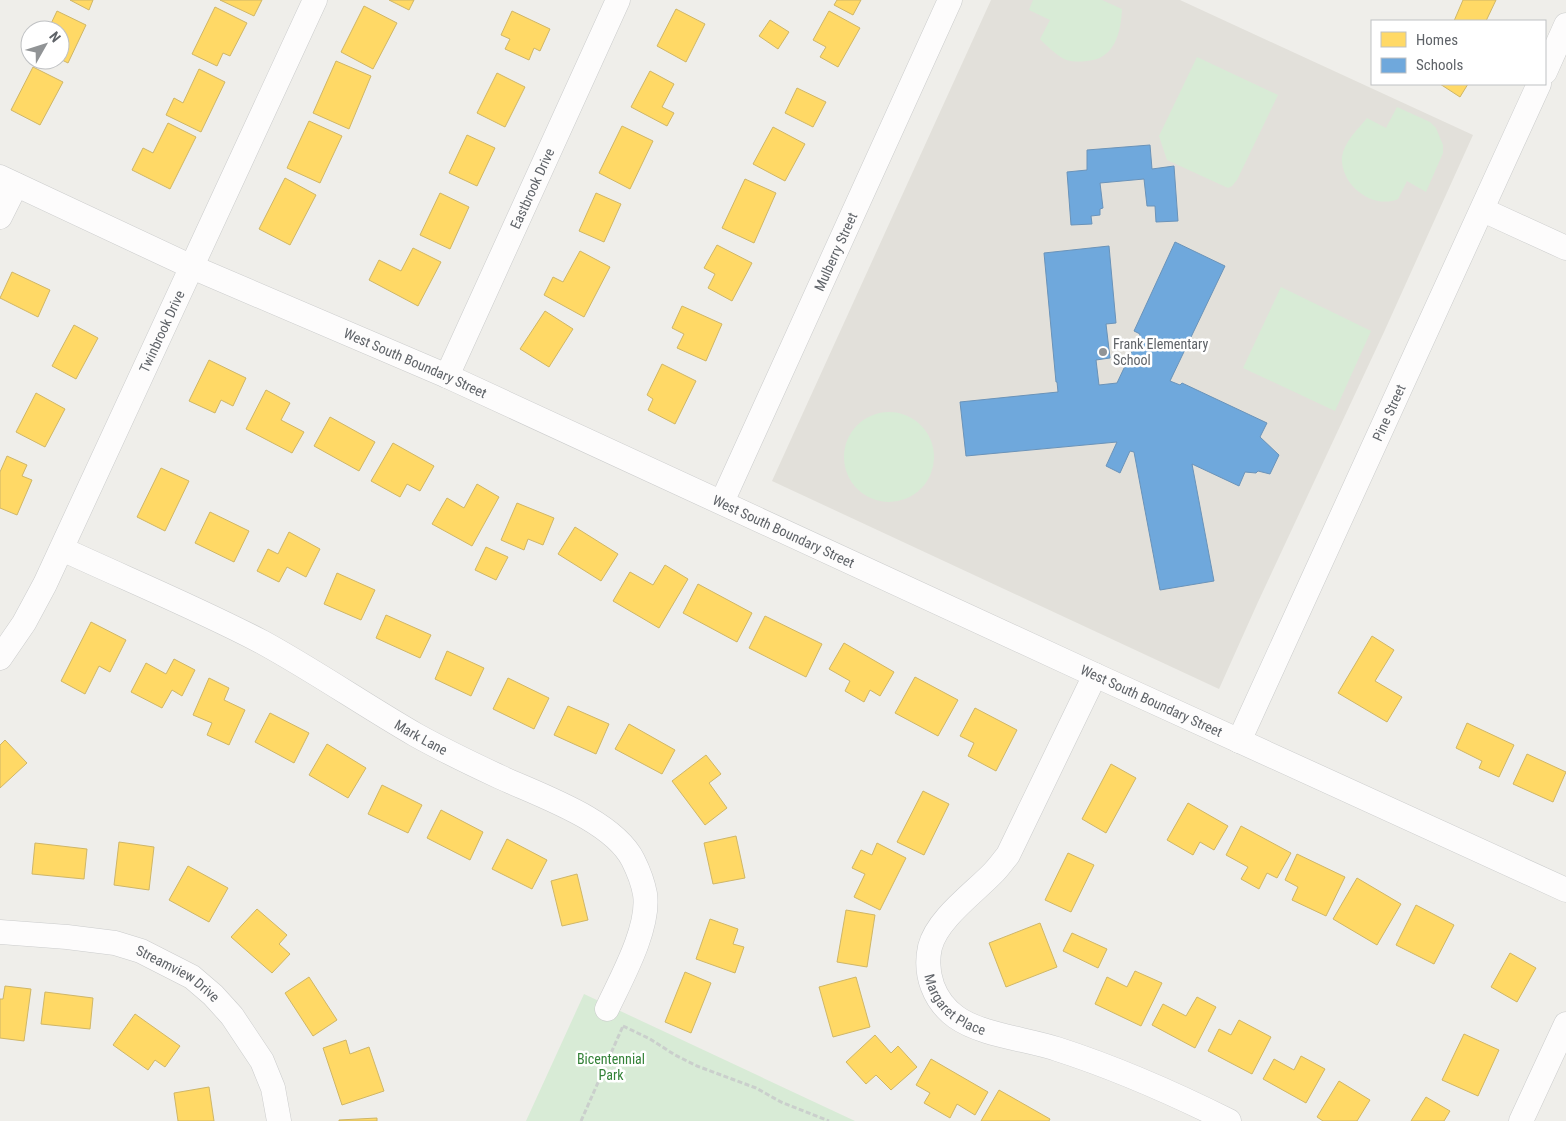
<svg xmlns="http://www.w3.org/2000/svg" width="1566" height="1121" font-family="'Roboto Condensed',sans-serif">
	<rect width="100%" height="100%" fill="#efeeea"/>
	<path fill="#e2e0da" d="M991 0H1180L1473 135 1384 332 1258 602 1219 689 772 481Z"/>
	<path fill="#d8ebd6" d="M1033 0H1102L1122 9C1121 32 1115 59 1087 61 1079 62 1071 62 1064 59 1055 54 1047 46 1040 39L1050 20 1029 10Z
		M1197 57 1278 95 1237 180 1232 186 1228 188 1167 160 1159 136Z
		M1397 107 1430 122 1436 128 1443 145V153L1426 192 1407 181 1398 199C1372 210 1340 184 1342 157 1344 142 1358 129 1367 118L1386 128Z
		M1281 287 1371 331 1335 411 1243 368Z
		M844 457a45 45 0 1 1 90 0a45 45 0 1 1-90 0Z
		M584 994 855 1121H526Z"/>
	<path fill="#ffd966" stroke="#cfb667" d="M70 0H93L89 10Z
		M220 0H262L254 16Z
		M389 0H414L409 10Z
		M837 0H861L853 15 834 5Z
		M1463 0H1496L1486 21H1454Z
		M364 6 397 23 373 69 341 52Z
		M215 7 247 23 230 56 223 53 217 66 192 54Z
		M676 9 705 24 686 62 657 46Z
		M57 11 86 25 68 63 60 59V30H48Z
		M512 11 550 29 540 51 534 48 529 60 505 49 510 39 501 35Z
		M829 11 860 28 838 67 820 57 826 47 813 40Z
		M770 20 789 32 778 49 759 36Z
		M336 61 371 76 349 129 313 113Z
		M33 67 63 82 40 125 11 110Z
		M199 69 225 82 201 132 166 115 174 98 183 103Z
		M650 71 674 84 662 107 674 113 667 126 631 107Z
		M497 73 525 87 505 127 477 113Z
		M1440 84H1468L1460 97Z
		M797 88 826 102 813 127 785 113Z
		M309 121 342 136 320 183 287 168Z
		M168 123 196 137 170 189 132 170 143 148 153 153Z
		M622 126 653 141 630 189 599 173Z
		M773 127 805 144 785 181 753 164Z
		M467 135 495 148 477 186 449 173Z
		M285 178 316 195 290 245 259 229Z
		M745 179 776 193 754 243 722 228Z
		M440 193 469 207 450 249 420 235Z
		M596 193 621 204 604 242 579 231Z
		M717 245 752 263 732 301 708 288 715 274 704 268Z
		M413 248 441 262 418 306 369 280 379 260 401 271Z
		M580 251 610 267 584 317 544 295 553 277 563 282Z
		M12 272 50 290 38 317 0 298Z
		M682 306 722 324 706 361 677 348 684 334 672 328Z
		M545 311 573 329 549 367 520 349Z
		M74 325 98 338 76 379 52 366Z
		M209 360 246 378 233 406 221 400 215 413 189 401Z
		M662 364 696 381 675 424 648 410 653 399 647 395Z
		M266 390 290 403 281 420 304 432 292 453 246 429Z
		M36 393 65 409 45 447 16 432Z
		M330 417 375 442 359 471 314 446Z
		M393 443 434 466 420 491 407 484 400 497 371 481Z
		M7 456 27 465 22 476 32 480 17 515 0 508V472Z
		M161 468 189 481 165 531 137 517Z
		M477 484 499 497 472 546 432 524 447 498 464 508Z
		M517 503 554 518 543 545 528 539 524 550 501 540Z
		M210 512 249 531 234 562 195 543Z
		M575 527 618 554 601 581 558 554Z
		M289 532 320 549 306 577 287 567 279 582 257 571 268 549 278 554Z
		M486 547 508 557 496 580 475 570Z
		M665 565 688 579 659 628 613 601 630 572 653 585Z
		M337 573 375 590 361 620 324 604Z
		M698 584 752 613 737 642 683 613Z
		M386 615 431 635 420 658 376 638Z
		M765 616 822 644 806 677 749 648Z
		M91 622 126 640 110 672 99 666 85 694 61 681Z
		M1372 636 1394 650 1375 681 1402 697 1387 722 1338 693Z
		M844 643 894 672 880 696 870 690 864 702 845 691 850 681 829 669Z
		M447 651 484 668 471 696 435 679Z
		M174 659 195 670 182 696 172 690 162 708 131 692 146 663 166 674Z
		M915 677 958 700 938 736 895 713Z
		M209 678 229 688 224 700 245 710 229 745 207 735 212 723 193 715Z
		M508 678 549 698 534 729 493 709Z
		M568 706 609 724 596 754 554 735Z
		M975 708 1017 730 996 771 968 756 974 743 960 736Z
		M270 713 309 733 294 763 255 742Z
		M1467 723 1514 745 1499 777 1479 768 1482 761 1456 748Z
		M629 724 675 750 662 774 615 749Z
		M5 740 27 763 0 788V745Z
		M327 744 366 768 348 798 309 775Z
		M1527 754 1566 772 1553 802 1513 784Z
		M706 755 721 774 709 783 727 808 705 825 672 781Z
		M1111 764 1136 778 1106 833 1082 819Z
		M382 785 422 805 408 833 368 814Z
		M923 791 949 804 924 855 897 842Z
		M1188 803 1228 826 1214 850 1200 842 1193 855 1167 840Z
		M441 810 483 832 470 860 427 838Z
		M1241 826 1291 853 1277 878 1267 873 1259 889 1241 879 1248 867 1226 855Z
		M736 836 745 878 713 884 704 843Z
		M507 839 547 860 532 889 492 869Z
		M119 842 154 847 149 890 114 885Z
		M35 843 87 849 84 879 32 874Z
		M877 843 906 858 880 910 854 897 865 874 852 868 861 850 872 855Z
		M1068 853 1094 865 1071 912 1045 900Z
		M1297 854 1345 877 1326 916 1292 900 1298 887 1285 880Z
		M188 866 228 888 209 922 169 900Z
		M577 874 588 920 562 926 551 881Z
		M1357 878 1401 904 1377 945 1333 919Z
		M1416 905 1454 925 1434 964 1396 945Z
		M257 909 287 935 279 944 290 954 272 973 231 937Z
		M846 910 875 915 867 967 837 962Z
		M710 919 738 929 733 944 744 947 735 973 696 959Z
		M1040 923 1057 967 1006 987 989 943Z
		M1072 933 1107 949 1098 968 1063 951Z
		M1510 953 1536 968 1517 1002 1491 987Z
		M1135 971 1162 983 1141 1026 1095 1004 1107 977 1127 987Z
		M685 972 711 983 691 1033 665 1022Z
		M309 977 337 1020 313 1036 285 993Z
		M856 977 870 1027 833 1037 819 987Z
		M5 986 31 989 24 1041 0 1038V999H3Z
		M45 992 93 998 90 1029 41 1024Z
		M1197 997 1216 1007 1195 1048 1152 1025 1163 1004 1186 1016Z
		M135 1014 180 1046 165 1067 155 1060 148 1070 113 1045Z
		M1239 1020 1271 1037 1252 1074 1208 1051 1219 1029 1231 1035Z
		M1464 1034 1499 1050 1478 1096 1442 1080Z
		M875 1035 891 1053 898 1046 917 1067 891 1090 876 1075 866 1084 846 1062Z
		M346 1040 350 1054 369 1047 384 1091 342 1105 323 1048Z
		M1301 1056 1325 1069 1306 1103 1263 1079 1274 1059 1294 1070Z
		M931 1059 988 1092 975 1115 957 1104 950 1118 924 1103 930 1093 916 1085Z
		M1339 1081 1370 1100 1357 1121H1323L1317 1117Z
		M209 1087 214 1121H178L174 1093Z
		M999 1090 1050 1119 1049 1121H981Z
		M1426 1097 1450 1111 1444 1121H1411Z
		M377 1118V1121H339V1120Z"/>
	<path fill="#6fa8dc" stroke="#6a93b9" d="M1150 145 1152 169 1174 166 1178 221 1156 222 1155 206H1147L1144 179 1100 183 1103 208 1100 209V215L1091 216 1092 224 1071 225 1067 172 1087 170V150Z
		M1175 242 1225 266 1170 381 1180 385 1182 383 1267 423 1260 437 1279 455 1270 474 1258 471 1256 473 1245 472 1239 486 1192 464 1214 581 1160 590 1134 452 1130 451 1120 473 1106 466 1117 442 966 456 960 402 1058 392 1057 382H1056L1044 253 1109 246 1116 323 1106 324 1110 358 1096 360 1099 385 1117 383 1140 334 1134 331Z"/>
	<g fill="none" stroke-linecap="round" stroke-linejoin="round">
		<g stroke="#cbcccc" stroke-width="25">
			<g id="minor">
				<path d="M1545 72 1566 25"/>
				<path id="s1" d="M0 177 192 267 447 376 1095 675 1566 890"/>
				<path d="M1483 210 1566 248"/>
				<path d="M0 217 16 185"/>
				<path id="s2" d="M447 376 618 0"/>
				<path id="s3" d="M722 502 950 0"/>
				<path id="s4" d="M62 549C129 580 197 608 262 642 315 671 364 705 416 735 443 750 472 764 500 777 539 795 613 820 633 860 638 870 643 883 645 894 650 928 621 979 607 1009"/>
				<path id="s5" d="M0 658 24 623 45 584 315 0"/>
				<path id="s6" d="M1095 675 1008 855C1003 861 999 867 994 872 974 893 937 919 930 947 924 974 934 1001 956 1017 981 1035 1027 1039 1057 1049 1116 1068 1173 1093 1229 1121"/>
				<path id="s7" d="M1239 741 1539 84"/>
				<path id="s8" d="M0 932 67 937 115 943 141 951 192 977 213 995 232 1016 262 1061 273 1088 279 1121"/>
				<path d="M1521 1121 1566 1024"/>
			</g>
		</g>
		<path stroke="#cacfcc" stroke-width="3" stroke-dasharray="5 2.5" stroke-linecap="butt" d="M623 1026 650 1039 675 1055 697 1066 756 1088 781 1102 829 1121
			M581 1121 623 1026"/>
		<use href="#minor" stroke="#fdfcfc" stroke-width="24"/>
	</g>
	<circle fill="#919496" stroke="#fff" stroke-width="2" cx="1103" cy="352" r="5"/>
	<g text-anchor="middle" stroke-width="5" stroke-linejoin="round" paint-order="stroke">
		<g font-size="14" fill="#5f6368" stroke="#fff">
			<text dy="5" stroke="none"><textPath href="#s2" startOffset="206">Eastbrook Drive</textPath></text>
			<text dy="5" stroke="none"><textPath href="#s3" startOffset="275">Mulberry Street</textPath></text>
			<text dy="5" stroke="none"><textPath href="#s5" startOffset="365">Twinbrook Drive</textPath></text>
			<text dy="5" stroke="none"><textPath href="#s1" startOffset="455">West South Boundary Street</textPath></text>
			<text dy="5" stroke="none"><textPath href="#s7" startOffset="361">Pine Street</textPath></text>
			<text dy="5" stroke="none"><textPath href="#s1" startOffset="860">West South Boundary Street</textPath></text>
			<text dy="5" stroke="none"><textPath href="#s1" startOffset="1265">West South Boundary Street</textPath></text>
			<text dy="5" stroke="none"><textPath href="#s4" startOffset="406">Mark Lane</textPath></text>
			<text dy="5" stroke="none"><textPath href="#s8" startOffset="186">Streamview Drive</textPath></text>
			<text dy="5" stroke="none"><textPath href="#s6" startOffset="391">Margaret Place</textPath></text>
		</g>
		<g font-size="14" fill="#5f6368" stroke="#fff" text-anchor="start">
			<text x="1113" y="349">Frank Elementary<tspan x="1113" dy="16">School</tspan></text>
		</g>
		<g font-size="14" fill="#348238" stroke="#fff">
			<text x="611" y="1064">Bicentennial<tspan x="611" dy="16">Park</tspan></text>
		</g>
	</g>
	<rect x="1371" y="20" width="175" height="65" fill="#ffffff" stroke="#bfc1c3"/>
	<rect x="1381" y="32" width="25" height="15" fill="#ffd966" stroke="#bfc1c3"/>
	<text x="1416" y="45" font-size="15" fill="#5f6368">Homes</text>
	<rect x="1381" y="58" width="25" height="15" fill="#6fa8dc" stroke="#bfc1c3"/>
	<text x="1416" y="70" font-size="15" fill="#5f6368">Schools</text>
	<g transform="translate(45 45) rotate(51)"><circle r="24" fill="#ffffff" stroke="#bfc1c3"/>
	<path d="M0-4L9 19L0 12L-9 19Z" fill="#919496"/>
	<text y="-8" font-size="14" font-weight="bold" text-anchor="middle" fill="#5f6368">N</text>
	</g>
</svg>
